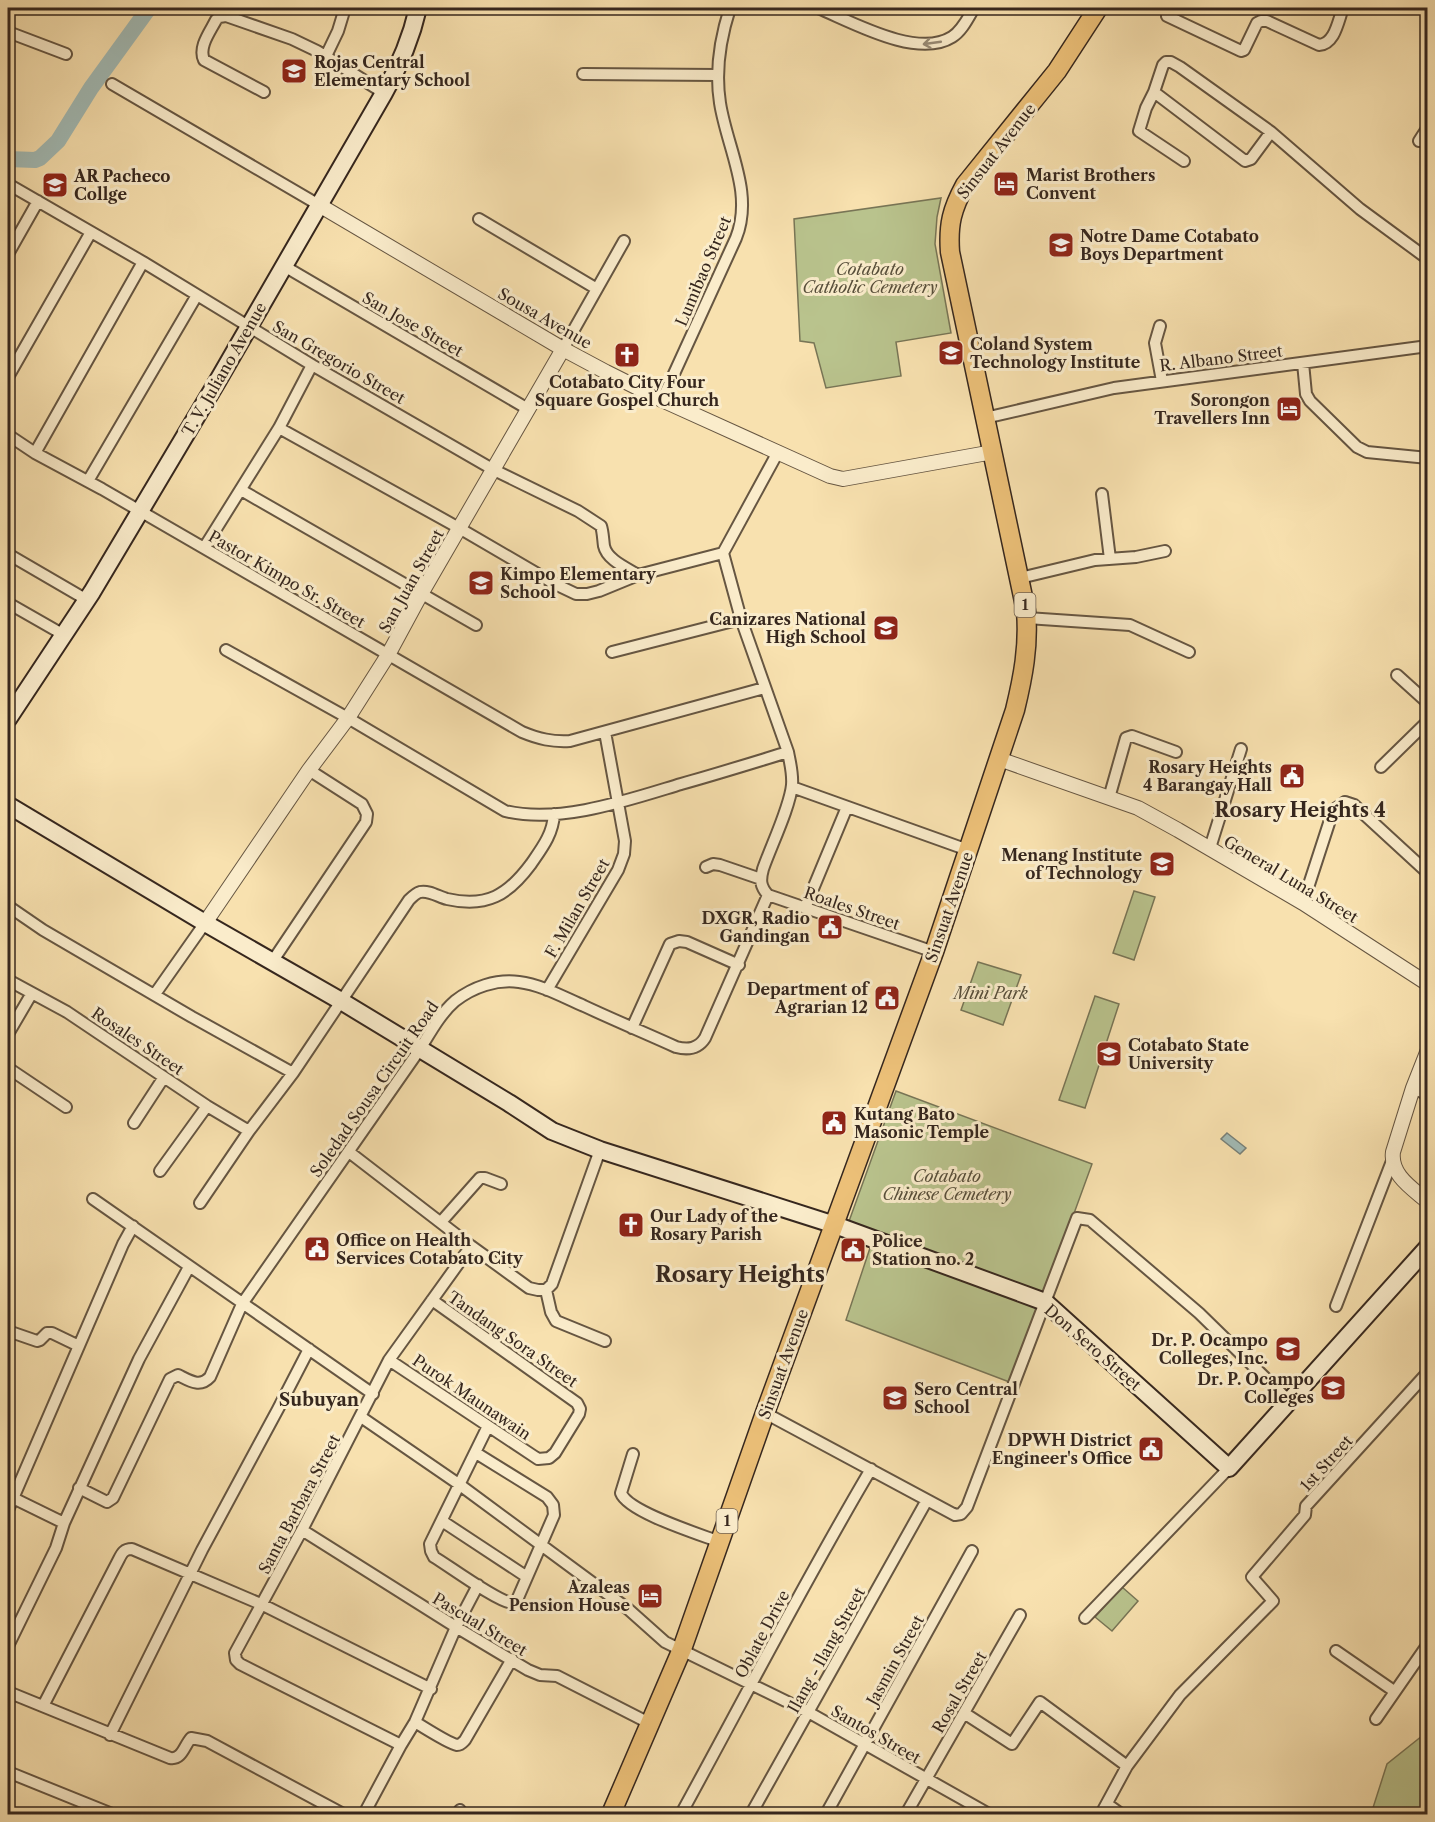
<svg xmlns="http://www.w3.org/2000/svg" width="1435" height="1822" font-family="'Libre Caslon Text',serif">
	<rect width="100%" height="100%" fill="#f8e1af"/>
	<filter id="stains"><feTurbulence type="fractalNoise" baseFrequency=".00333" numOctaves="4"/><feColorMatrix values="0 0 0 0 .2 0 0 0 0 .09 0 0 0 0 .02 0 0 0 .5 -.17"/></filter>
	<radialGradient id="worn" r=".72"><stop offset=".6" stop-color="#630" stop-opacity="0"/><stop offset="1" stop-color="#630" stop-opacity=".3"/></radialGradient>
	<path fill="#b9c38d" stroke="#787556" stroke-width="1.5" d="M941 198 937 217 935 244 951 333 896 342 901 376 826 388 814 343 800 341 794 219Z
		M1134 891 1155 897 1134 960 1113 953Z
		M978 962 1021 975 1003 1025 961 1010Z
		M1095 996 1119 1004 1085 1108 1059 1100Z
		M896 1091 1092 1164 1045 1293 848 1224Z
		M871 1245 1040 1307 1012 1383 846 1320Z
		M1122 1587 1138 1601 1112 1631 1095 1617Z
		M1427 1732V1814H1371L1387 1764Z"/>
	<path fill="#a2bbb6" stroke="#778079" stroke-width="1.5" d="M1227 1133 1246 1148 1240 1154 1221 1139Z"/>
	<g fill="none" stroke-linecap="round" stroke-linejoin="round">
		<path stroke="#a2bbb6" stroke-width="16" d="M8 159 35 160 40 158 58 141 91 88 149 8"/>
		<g stroke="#665642" stroke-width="14">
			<path id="minor" d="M818 8C852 22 917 59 952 37 962 31 968 18 974 8
				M1167 16 1241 51 1244 50 1257 23 1261 21H1267L1319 45C1335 44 1338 21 1343 8
				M8 32 66 54
				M326 56 338 31 345 8
				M583 74 717 75
				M112 84 319 205
				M264 92 204 60C198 47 210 32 216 20L219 17 226 16 292 39 317 51 384 93
				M1154 92 1245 161 1251 159 1271 132
				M1419 141 1428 127
				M1184 161 1139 131 1146 108 1154 92 1163 65 1166 62H1171L1180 67 1271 132 1360 209 1428 259
				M8 184 143 262 312 365 494 470 578 511 601 526C603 532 603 539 604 546 607 560 627 568 638 575
				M479 219 597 289
				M8 254 38 201
				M284 266 528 409
				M1160 326 1155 343 1162 381
				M563 349 624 241
				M1303 363 1306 394 1310 401 1357 447 1367 452 1428 458
				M8 377 91 232
				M662 400 736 238C754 193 727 148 720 103 715 71 720 39 730 8
				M985 418 1114 388 1428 346
				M279 428 459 528 555 584 576 594H587L599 591 638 575 723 553 778 452
				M8 435 35 453 102 489 522 732C539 739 552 742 570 741L764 688
				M35 453 143 262
				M88 481 197 295
				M241 490 476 625
				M1102 494 1110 559
				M204 548 279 428 312 365
				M723 553 741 619 788 752C790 763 793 773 792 785 790 807 771 846 763 869 760 880 760 886 768 895L934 952
				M8 554 87 600
				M1020 578 1095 560 1136 557 1165 551
				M8 603 64 635
				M1027 618 1130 625 1189 652
				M226 650 348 718 505 811C560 824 628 800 681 784 717 774 752 763 788 752
				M612 652 741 619
				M1397 675 1428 703
				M1381 767 1428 721
				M792 787 968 850
				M1109 798 1126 738 1132 736 1176 752
				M1210 848 1241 749
				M706 867 713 864 720 865 761 879
				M1303 903 1330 820 1335 809 1345 802 1354 805 1428 873
				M8 906 43 930 192 1017 293 1073
				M805 908 847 807
				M272 962 366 822 367 814 362 804 309 770
				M8 980 67 1012 207 1106 249 1131
				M547 990 618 870 624 854 625 841 605 732
				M155 994 205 923
				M632 1028 670 944 679 941 687 942 739 965
				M8 1034 32 993
				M8 1068 66 1107
				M1413 1088 1428 1095
				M134 1123 164 1077
				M349 1152 471 1246 529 1288 538 1290H546L552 1284 600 1150
				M160 1171 207 1106
				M93 1199 373 1394
				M200 1203 249 1131 293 1073 409 900C412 897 416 893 420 892 429 890 439 897 447 899 487 908 508 895 531 864 542 848 553 834 554 814
				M441 1222 480 1178H485L501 1184
				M546 1290 551 1312 556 1321 605 1341
				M1336 1306 1392 1161
				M8 1331 37 1341 40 1340 47 1333H52L79 1346
				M389 1360 538 1459 549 1458 555 1453 579 1414 580 1409 577 1403 432 1300
				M765 1413 955 1515 961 1514 967 1507 1077 1218 1090 1220 1199 1313 1289 1401
				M361 1417 460 1485 628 1609 665 1642 808 1712 989 1814
				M476 1453 547 1497 553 1505 554 1515 517 1600 512 1603C498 1602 449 1566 434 1557L431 1551 430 1544 488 1426
				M633 1454 621 1493C628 1512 699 1534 720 1542
				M79 1488 107 1502 113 1498 170 1379 178 1375C190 1381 200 1388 210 1377L242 1304 420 1049C430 1033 440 1014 455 1001 473 987 496 979 519 982 542 985 563 997 584 1006 614 1020 645 1033 676 1047 688 1050 698 1049 705 1038L768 895
				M13 1498 64 1523 139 1359 189 1267
				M8 1510 123 1244 133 1226
				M442 1521 527 1577
				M302 1530 456 1627 528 1670 540 1675 557 1676 651 1724
				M1085 1618 1229 1468
				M8 1646 56 1548 64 1523
				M1336 1651 1394 1691
				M8 1692 170 1758C182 1760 184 1746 191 1738L207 1741 343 1814
				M43 1706 119 1559C122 1553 124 1549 132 1549L263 1605 431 1689
				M964 1713 1012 1744 1040 1702 1127 1766
				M1376 1719 1428 1644
				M415 1722C423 1727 450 1744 457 1745 461 1745 463 1742 465 1740L512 1659
				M110 1735 202 1550 278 1409 309 1349
				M401 1745 240 1664 236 1660 235 1653 302 1530 389 1360 471 1246
				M8 1772 112 1814
				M1107 1804 1121 1814
				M364 1814 401 1745 415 1722 456 1627 478 1585
				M457 1814 460 1810
				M681 1814C744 1699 804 1582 871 1469
				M751 1814 927 1500
				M826 1814 972 1551
				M906 1814 1020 1615
				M1101 1814 1127 1766 1180 1695 1273 1601 1252 1577 1305 1515 1306 1506 1428 1372"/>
		</g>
		<g stroke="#665642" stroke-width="16">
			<path id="tertiary" d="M319 205 563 349 606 372 662 400 830 476 843 479 993 452
				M999 759 1138 808 1178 830 1303 903 1428 984
				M205 923 309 770 348 718 388 655 421 594 563 349
				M1428 1050 1413 1088 1393 1152C1390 1175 1412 1188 1428 1202"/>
		</g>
		<g stroke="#36271e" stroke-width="20">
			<path id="secondary" d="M8 719 92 592 217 382 384 93C400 65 411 39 418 8
				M8 805 205 923 341 1001 509 1103 552 1131 600 1150 835 1225 1045 1302 1229 1468 1428 1247"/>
		</g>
		<g stroke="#36271e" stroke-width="21">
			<path id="primary" d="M611 1814 682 1649 765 1413 934 952 1015 710C1023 677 1029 646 1026 611L950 252C948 224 952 209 965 185L1057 71 1098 8"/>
		</g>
		<use href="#minor" stroke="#faeccb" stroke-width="10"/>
		<use href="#tertiary" stroke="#faeccb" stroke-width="14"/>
		<use href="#secondary" stroke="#faeccb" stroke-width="16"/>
		<use href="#primary" stroke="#ecc078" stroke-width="18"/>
	</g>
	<defs><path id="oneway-shaft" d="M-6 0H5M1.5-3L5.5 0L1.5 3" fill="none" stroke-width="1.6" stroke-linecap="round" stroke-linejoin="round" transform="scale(1.5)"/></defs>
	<use stroke="#988a74" href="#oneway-shaft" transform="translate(932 43) rotate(172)"/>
	<defs>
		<g id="school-square" transform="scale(1.35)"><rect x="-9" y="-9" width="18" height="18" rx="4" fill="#8f2418" stroke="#faeccb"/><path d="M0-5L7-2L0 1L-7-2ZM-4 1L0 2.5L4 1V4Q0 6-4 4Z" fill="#fff"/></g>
		<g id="hotel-square" transform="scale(1.35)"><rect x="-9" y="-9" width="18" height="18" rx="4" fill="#8f2418" stroke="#faeccb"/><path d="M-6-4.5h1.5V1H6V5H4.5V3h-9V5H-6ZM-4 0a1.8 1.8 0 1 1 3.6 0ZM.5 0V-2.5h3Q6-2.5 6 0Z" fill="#fff"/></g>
		<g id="university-square" transform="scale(1.35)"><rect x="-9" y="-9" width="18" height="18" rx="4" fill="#8f2418" stroke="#faeccb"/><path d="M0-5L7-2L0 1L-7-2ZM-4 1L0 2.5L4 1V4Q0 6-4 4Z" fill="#fff"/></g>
		<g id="church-square" transform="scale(1.35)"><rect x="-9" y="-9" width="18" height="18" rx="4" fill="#8f2418" stroke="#faeccb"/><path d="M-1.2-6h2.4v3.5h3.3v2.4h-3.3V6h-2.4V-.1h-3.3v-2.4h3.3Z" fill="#fff"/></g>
		<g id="civic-square" transform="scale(1.35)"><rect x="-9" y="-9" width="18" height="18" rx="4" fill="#8f2418" stroke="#faeccb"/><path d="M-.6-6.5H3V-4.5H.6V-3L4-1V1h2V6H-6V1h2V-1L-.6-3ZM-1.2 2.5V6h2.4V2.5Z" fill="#fff"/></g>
	</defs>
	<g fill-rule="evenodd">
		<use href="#school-square" x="294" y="71"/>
		<use href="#hotel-square" x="1006" y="184"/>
		<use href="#university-square" x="55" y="185"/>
		<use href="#university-square" x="1061" y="245"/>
		<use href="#university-square" x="951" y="353"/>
		<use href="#church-square" x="627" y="355"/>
		<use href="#hotel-square" x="1289" y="409"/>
		<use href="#school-square" x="481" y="583"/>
		<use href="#school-square" x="886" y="628"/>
		<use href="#civic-square" x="1292" y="776"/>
		<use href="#school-square" x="1162" y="864"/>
		<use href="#civic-square" x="830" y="927"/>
		<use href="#civic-square" x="887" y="998"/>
		<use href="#university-square" x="1109" y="1054"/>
		<use href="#civic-square" x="834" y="1123"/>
		<use href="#church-square" x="631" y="1225"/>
		<use href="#civic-square" x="317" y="1249"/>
		<use href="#civic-square" x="853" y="1250"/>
		<use href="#university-square" x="1288" y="1349"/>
		<use href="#university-square" x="1333" y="1388"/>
		<use href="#school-square" x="895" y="1398"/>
		<use href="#civic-square" x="1151" y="1449"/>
		<use href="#hotel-square" x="650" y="1596"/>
	</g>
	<g text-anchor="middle" stroke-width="6" stroke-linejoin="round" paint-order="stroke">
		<g fill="#faeccb" stroke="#716252" stroke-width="1.5">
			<rect x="1014.5" y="593" width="21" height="24" rx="4.5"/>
			<rect x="716.5" y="1509" width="21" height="24" rx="4.5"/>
		</g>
		<g font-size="15" font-weight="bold" fill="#36271e">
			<text x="1025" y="610">1</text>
			<text x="727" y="1526">1</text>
		</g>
		<g font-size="16" font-weight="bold" fill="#36271e" stroke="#faeccb" text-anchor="start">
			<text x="314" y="68">Rojas Central<tspan x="314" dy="18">Elementary School</tspan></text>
			<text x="1026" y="181">Marist Brothers<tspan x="1026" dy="18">Convent</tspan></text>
			<text x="74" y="182">AR Pacheco<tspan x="74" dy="18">Collge</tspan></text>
			<text x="1080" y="242">Notre Dame Cotabato<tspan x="1080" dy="18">Boys Department</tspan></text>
			<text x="970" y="350">Coland System<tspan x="970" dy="18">Technology Institute</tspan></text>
			<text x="627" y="388" text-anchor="middle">Cotabato City Four<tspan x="627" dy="18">Square Gospel Church</tspan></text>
			<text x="1270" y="406" text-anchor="end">Sorongon<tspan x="1270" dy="18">Travellers Inn</tspan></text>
			<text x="500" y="580">Kimpo Elementary<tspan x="500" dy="18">School</tspan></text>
			<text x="866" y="625" text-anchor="end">Canizares National<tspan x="866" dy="18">High School</tspan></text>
			<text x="1272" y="773" text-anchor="end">Rosary Heights<tspan x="1272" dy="18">4 Barangay Hall</tspan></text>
			<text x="1142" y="861" text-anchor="end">Menang Institute<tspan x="1142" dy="18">of Technology</tspan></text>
			<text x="810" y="924" text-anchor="end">DXGR, Radio<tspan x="810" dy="18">Gandingan</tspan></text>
			<text x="868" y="995" text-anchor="end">Department of<tspan x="868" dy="18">Agrarian 12</tspan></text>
			<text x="1128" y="1051">Cotabato State<tspan x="1128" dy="18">University</tspan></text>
			<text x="854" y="1120">Kutang Bato<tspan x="854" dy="18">Masonic Temple</tspan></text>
			<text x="650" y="1222">Our Lady of the<tspan x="650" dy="18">Rosary Parish</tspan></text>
			<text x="336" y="1246">Office on Health<tspan x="336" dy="18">Services Cotabato City</tspan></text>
			<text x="872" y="1247">Police<tspan x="872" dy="18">Station no. 2</tspan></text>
			<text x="1268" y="1346" text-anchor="end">Dr. P. Ocampo<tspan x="1268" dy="18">Colleges, Inc.</tspan></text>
			<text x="1314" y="1385" text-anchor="end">Dr. P. Ocampo<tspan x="1314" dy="18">Colleges</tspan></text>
			<text x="914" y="1395">Sero Central<tspan x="914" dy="18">School</tspan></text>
			<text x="1132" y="1446" text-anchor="end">DPWH District<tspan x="1132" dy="18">Engineer's Office</tspan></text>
			<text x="630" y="1593" text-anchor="end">Azaleas<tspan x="630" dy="18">Pension House</tspan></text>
		</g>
		<g font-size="16" fill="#36271e" stroke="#faeccb">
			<text transform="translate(996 151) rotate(-52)" y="6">Sinsuat Avenue</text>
			<text transform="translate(703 271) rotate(-67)" y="6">Lumibao Street</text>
			<text transform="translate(545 318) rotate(30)" y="6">Sousa Avenue</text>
			<text transform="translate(413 324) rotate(30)" y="6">San Jose Street</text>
			<text transform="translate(1221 358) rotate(-7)" y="6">R. Albano Street</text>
			<text transform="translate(339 362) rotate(30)" y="6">San Gregorio Street</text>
			<text transform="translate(224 369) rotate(-60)" y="6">T. V. Juliano Avenue</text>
			<text transform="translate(287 579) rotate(30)" y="6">Pastor Kimpo Sr. Street</text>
			<text transform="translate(411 581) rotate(-61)" y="6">San Juan Street</text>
			<text transform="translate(1291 879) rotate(31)" y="6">General Luna Street</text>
			<text transform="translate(949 907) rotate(-71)" y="6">Sinsuat Avenue</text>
			<text transform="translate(577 908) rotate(-60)" y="6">F. Milan Street</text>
			<text transform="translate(852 908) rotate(19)" y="6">Roales Street</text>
			<text transform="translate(138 1041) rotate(34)" y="6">Rosales Street</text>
			<text transform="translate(374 1089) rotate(-55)" y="6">Soledad Sousa Circuit Road</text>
			<text transform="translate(513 1339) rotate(35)" y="6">Tandang Sora Street</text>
			<text transform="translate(1093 1347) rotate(41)" y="6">Don Sero Street</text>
			<text transform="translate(783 1364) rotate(-70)" y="6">Sinsuat Avenue</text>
			<text transform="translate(472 1397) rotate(34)" y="6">Purok Maunawain</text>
			<text transform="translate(1326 1463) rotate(-48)" y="6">1st Street</text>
			<text transform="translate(299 1504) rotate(-62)" y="6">Santa Barbara Street</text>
			<text transform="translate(480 1624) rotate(31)" y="6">Pascual Street</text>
			<text transform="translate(762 1634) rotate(-62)" y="6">Oblate Drive</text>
			<text transform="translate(826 1650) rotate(-61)" y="6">Ilang - Ilang Street</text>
			<text transform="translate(895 1660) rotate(-61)" y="6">Jasmin Street</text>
			<text transform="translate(959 1692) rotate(-60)" y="6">Rosal Street</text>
			<text transform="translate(876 1734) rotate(30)" y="6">Santos Street</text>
		</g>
		<g font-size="16" font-style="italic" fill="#574e3a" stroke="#faeccb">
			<text x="870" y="275">Cotabato<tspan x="870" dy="18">Catholic Cemetery</tspan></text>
			<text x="991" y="999">Mini Park</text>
			<text x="947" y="1182">Cotabato<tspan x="947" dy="18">Chinese Cemetery</tspan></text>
		</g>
		<g font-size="18" font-weight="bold" fill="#36271e" stroke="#faeccb">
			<text x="319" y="1406">Subuyan</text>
		</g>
		<g font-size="20" font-weight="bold" fill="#36271e" stroke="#faeccb">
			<text x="1300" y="817">Rosary Heights 4</text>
		</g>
		<g font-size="22" font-weight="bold" fill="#36271e" stroke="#faeccb">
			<text x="740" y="1282">Rosary Heights</text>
		</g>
	</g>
	<rect width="1435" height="1822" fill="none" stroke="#f8e1af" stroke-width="30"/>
	<rect x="9" y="9" width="1417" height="1804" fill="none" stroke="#36271e" stroke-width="3"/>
	<rect x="15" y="15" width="1405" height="1792" fill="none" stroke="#36271e" stroke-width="1.5"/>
	<rect width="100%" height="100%" filter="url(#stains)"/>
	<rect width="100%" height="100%" fill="url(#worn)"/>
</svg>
